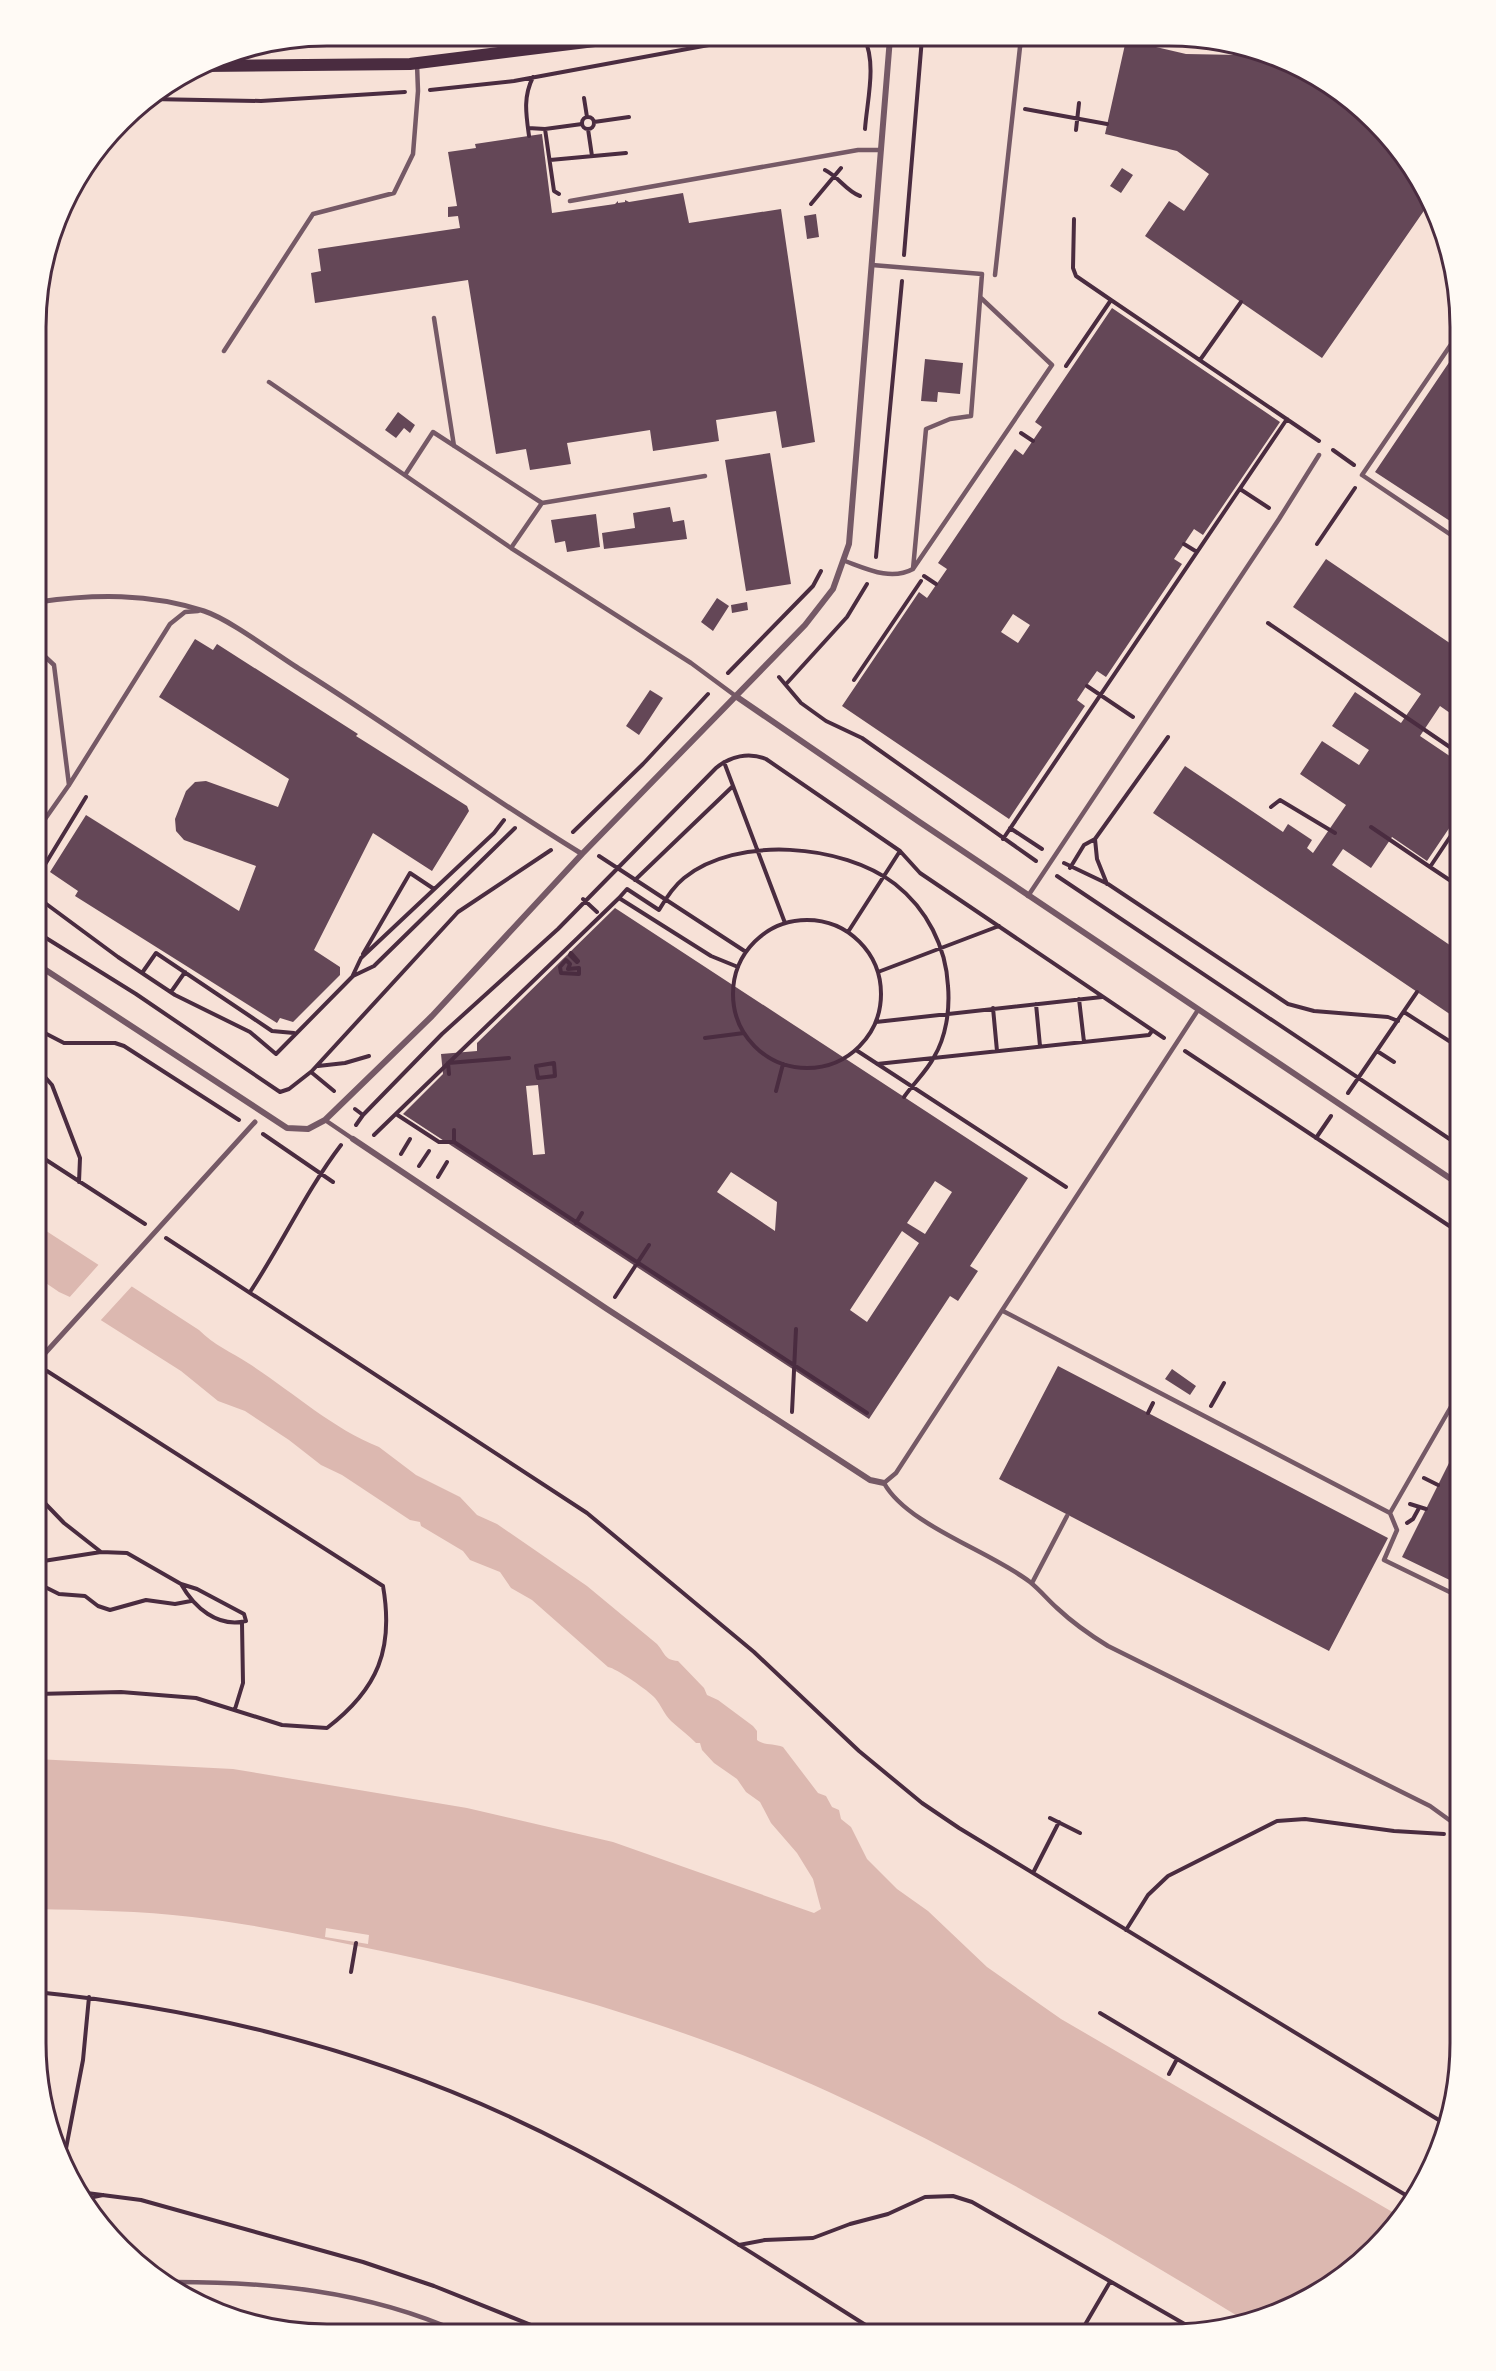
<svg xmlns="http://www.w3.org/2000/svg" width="1496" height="2371" viewBox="0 0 1496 2371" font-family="'Nunito Sans',sans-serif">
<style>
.water{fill:#dcb8b0}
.pier{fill:#f7e1d7}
.building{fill:#644757;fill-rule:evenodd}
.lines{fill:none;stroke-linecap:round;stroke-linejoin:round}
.path{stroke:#4a2c40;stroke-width:4}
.service{stroke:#755966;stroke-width:4.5}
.pedestrian{stroke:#755966;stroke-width:5}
.minor{stroke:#755966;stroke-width:6}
.secondary{stroke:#4a2c40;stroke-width:12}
.rim{fill:none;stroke:#4a2c40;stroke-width:3}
</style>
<rect width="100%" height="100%" fill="#f7e1d7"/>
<path class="water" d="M 37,1225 L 199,1330 C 214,1345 231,1352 248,1363 C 292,1391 330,1427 379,1447 L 416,1475 L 460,1497 L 477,1515 L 497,1524 L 587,1586 L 657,1644 C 665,1653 664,1660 678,1661 L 704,1688 L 707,1695 L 718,1700 L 753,1726 L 757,1731 L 757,1740 C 765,1746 774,1743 783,1747 L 818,1793 L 826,1796 L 832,1807 L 839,1810 L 841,1819 L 851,1827 L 867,1859 L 897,1889 L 928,1911 L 987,1967 L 1061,2019 L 1401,2217 L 1361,2263 L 1281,2313 L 1244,2320 C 1109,2237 973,2158 829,2092 C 691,2028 544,1986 396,1954 C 329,1940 261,1925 192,1917 C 141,1911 88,1910 36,1909 L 36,1759 L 233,1769 L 467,1808 L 613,1842 L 814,1913 L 821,1909 L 813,1879 L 797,1853 L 771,1823 L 760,1802 L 746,1792 L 737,1779 L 714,1763 L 702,1750 L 700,1743 L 696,1743 C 688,1735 680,1729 671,1721 C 664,1714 661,1705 655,1698 C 649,1691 616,1668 608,1667 L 532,1600 L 511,1588 L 500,1572 L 470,1560 L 463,1551 L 421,1526 L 420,1522 L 410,1520 L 342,1475 L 321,1465 L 289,1440 L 245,1411 L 218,1401 L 181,1371 L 88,1312 L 83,1303 L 59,1292 L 37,1277 Z"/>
<path class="pier" d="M 101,1262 L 133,1285 L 100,1321 L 86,1314 L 82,1305 L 68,1299 Z
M 326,1928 L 369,1935 L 368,1944 L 325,1937 Z"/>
<path class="building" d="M 1126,40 L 1186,54 L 1240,55 L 1284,60 L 1346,96 L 1400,150 L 1430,202 L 1322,358 L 1145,236 L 1169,201 L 1184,211 L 1209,174 L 1177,151 L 1105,134 Z
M 542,134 L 552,213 L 615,204 L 618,201 L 618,203 L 625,202 L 625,200 L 629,202 L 683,193 L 689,223 L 781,209 L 815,442 L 782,448 L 776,411 L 716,420 L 719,441 L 653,451 L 650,430 L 567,443 L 571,464 L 530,470 L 526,449 L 496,454 L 468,280 L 315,303 L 311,273 L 321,271 L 318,249 L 460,228 L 458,216 L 448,217 L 448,207 L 457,206 L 448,152 L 476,148 L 475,144 Z
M 1122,168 L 1133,175 L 1121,193 L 1110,186 Z
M 816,214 L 819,237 L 807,239 L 804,216 Z
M 1112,308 L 1280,422 L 1203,535 L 1194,529 L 1174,559 L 1182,564 L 1106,677 L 1097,671 L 1085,688 L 1077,700 L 1085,706 L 1009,819 L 842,706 L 919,592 L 927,598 L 947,569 L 938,563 L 1015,449 L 1023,455 L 1042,427 L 1035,422 ZM 1013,614 L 1030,625 L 1018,643 L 1001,632 Z
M 1452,358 L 1460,363 L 1460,507 L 1450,521 L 1375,472 Z
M 925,359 L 963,363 L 960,394 L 938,392 L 937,402 L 921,401 Z
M 398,412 L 415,425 L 410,433 L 404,428 L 396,438 L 385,430 Z
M 770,453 L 791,584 L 746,591 L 725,460 Z
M 670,507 L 673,522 L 684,520 L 687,539 L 604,549 L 602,533 L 635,528 L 633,513 Z
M 596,514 L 600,547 L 567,552 L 565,541 L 555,543 L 551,520 Z
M 1326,559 L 1460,650 L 1460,720 L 1440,706 L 1420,736 L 1460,763 L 1460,812 L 1427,861 L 1392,837 L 1371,868 L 1343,849 L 1332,865 L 1460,952 L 1460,1021 L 1153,813 L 1185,766 L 1283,832 L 1288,824 L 1312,840 L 1307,848 L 1313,853 L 1346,805 L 1300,774 L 1322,741 L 1359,765 L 1369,750 L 1332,726 L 1355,692 L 1401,723 L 1421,694 L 1293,607 Z
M 717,598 L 729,606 L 713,631 L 701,622 Z
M 747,602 L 748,610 L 732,613 L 731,605 Z
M 195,639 L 213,650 L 217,644 L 358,734 L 356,736 L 467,806 L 469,811 L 432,871 L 373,833 L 314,950 L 340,967 L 340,975 L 293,1022 L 280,1018 L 277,1023 L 75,896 L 78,891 L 50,872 L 86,815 L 239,911 L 256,866 L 184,840 L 176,831 L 175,819 L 186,791 L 195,782 L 206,781 L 278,807 L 289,779 L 159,697 Z
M 650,690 L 663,698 L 639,735 L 626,726 Z
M 615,908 L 1028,1178 L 970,1266 L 978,1271 L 958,1301 L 950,1296 L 869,1419 L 403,1114 L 443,1074 L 441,1054 L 477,1051 L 477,1043 ZM 538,1085 L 545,1154 L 533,1155 L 526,1086 ZM 731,1172 L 777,1202 L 775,1231 L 717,1192 ZM 935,1181 L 952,1192 L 925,1234 L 907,1223 ZM 902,1231 L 919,1243 L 867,1322 L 850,1310 Z
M 1058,1366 L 1388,1538 L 1329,1651 L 999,1479 Z
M 1172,1369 L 1196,1386 L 1190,1395 L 1165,1379 Z
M 1460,1441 L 1460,1585 L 1402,1557 Z"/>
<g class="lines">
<path class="path" d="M 864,38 C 877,63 867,101 865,129
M 430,90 L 514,81 L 752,37
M 584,98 L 587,117
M 150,99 L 261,101 L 405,92
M 1025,109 L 1107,124
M582 123a6 6 0 1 1 12 0a6 6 0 1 1-12 0Z
M 594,122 L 629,117
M 528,128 L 545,129 L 582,124
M 545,129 L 554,191 L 559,194
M 588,129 L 592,156
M 1076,130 L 1079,103
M 529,136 C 526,114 523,97 533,77
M 550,160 L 626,153
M 825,170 C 839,177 846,191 860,196
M 811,204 L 841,168
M 1074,219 L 1073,268 L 1076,276 L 1111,300
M 904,255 L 922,38
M 1200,360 L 1241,302
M 1066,366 L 1111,300 L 1319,441
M 1021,433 L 1033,441
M 1333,450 L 1354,465
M 1240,489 L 1269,508
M 1184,544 L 1197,552
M 1317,544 L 1355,488
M 876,557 L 902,281
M 924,576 L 936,584
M 1268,623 L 1460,754
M 728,673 L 813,586 L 821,571
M 779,677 L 801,703 L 826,721 L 862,738 L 1036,861
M 854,680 L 921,581
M 787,683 L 847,617 L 867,584
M 1087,686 L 1133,717
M 724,762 L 785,923
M 1271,807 L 1280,800 L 1335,833
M 1371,827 L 1430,867
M 1010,828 L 1042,849
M 573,832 L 643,764 L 708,694
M 1003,839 L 1287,419
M 1095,839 L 1097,859 L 1107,884
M 599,856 L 746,952
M 1064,863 L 1108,884 L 1288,1004 L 1314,1011 L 1388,1017 L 1398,1021
M 1070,868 L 1084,845 L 1095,839 L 1168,737
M 38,876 L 86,797
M 1057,876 L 1460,1146
M 635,880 L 733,786
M 1460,887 L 1430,867 L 1460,822
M 38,888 L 45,903 L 118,957 L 175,995 L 250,1032 L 276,1054 L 353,976 L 374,966 L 515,828
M 619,898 L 627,889 L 659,910 C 666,898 674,886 684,878 C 737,835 843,844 895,884 C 927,909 946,947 948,986 C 950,1010 946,1037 934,1057 C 927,1071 913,1084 904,1097
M 583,899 L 597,912
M733 994a74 74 0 1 1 148 0a74 74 0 1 1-148 0Z
M 848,932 L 900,851
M 38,933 L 136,994 L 280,1092 L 289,1089 L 312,1071
M 571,953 L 578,961 L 577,962 L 570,955 Z
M 363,954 L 410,873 L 434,889
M 566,960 L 570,964 L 568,969 L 579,968 L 579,974 L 561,973 L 560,967 Z
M 878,972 L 999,926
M 142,973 L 156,953 L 272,1031 L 294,1033
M 353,975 L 361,958 L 494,833 L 504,820
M 171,992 L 185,972
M 1079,999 L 1084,1042
M 1036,1004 L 1040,1046
M 993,1008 L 997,1051
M 1404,1012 L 1460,1048
M 876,1022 L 1102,997
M 37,1029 L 64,1043 L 115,1043 L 124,1046 L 239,1120
M 705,1038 L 744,1033
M 856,1050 L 1066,1187
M 1185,1051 L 1460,1233
M 1377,1051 L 1394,1062
M 554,1063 L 555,1076 L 538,1078 L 536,1066 Z
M 877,1064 L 1149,1035 L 1152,1031
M 318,1066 L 345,1063 L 369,1056
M 37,1068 L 52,1085 L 80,1158 L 79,1182
M 311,1072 L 458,912 L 551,850
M 311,1072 L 334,1091
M 449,1074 L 448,1063 L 509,1058
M 776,1091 L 783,1064
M 1348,1093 L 1417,992
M 1452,1101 L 1460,1089
M 355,1109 L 363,1115 L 356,1125
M 396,1114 L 439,1142 L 454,1142 L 867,1413
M 363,1115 L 442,1034 L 558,929 L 716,768 C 730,756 749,752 766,759 L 900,851 L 920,873 L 1164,1038
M 263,1134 L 333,1182
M 374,1135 L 619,898 L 711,956 L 738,967
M 1316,1138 L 1331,1116
M 454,1142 L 454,1130
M 37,1154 L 145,1224
M 401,1154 L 410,1139
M 419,1166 L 429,1151
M 438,1177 L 447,1162
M 576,1223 L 582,1213
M 166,1238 L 587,1513 L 754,1652 L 859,1751 L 922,1803 L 959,1828 L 1447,2125
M 250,1292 C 282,1244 306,1191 341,1145
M 615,1297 L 649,1245
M 1211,1406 L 1224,1383
M 792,1412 L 796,1329
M 1148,1413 L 1153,1403
M 1424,1478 L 1438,1485
M 37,1495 L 64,1523 L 101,1552
M 1410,1504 L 1426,1509
M 1407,1523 L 1413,1519 L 1419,1508
M 37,1562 L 101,1552 L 127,1553 L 181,1584 L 197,1589 L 244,1614 L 246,1621 C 217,1628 194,1607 181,1584
M 37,1583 L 59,1594 L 85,1596 L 98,1606 L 110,1610 L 146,1600 L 175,1604 L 191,1601
M 36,1694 L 121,1692 L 196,1698 L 282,1725 L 327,1728 C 378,1689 394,1649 383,1586 L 47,1371
M 235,1709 L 243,1683 L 242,1623
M 1050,1818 L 1080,1833
M 1033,1873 L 1059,1822
M 1126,1930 L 1148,1895 L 1168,1876 L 1277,1821 L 1305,1819 L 1394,1831 L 1444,1834
M 351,1972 L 356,1943
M 36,1992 C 224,2011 407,2060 575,2149 C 680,2204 779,2271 880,2334
M 1100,2013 L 1414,2200
M 1169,2074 L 1177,2059
M 63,2164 L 83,2060 L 89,1997
M 79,2192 L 141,2200 L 363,2262 L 434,2286 L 551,2333
M 84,2199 L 103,2195
M 739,2245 L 765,2240 L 813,2238 L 850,2224 L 888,2214 L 925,2197 L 953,2196 L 972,2202 L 1195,2330
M 1079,2335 L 1110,2282"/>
<path class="service" d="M 570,201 L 858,150 L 881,150
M 872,265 L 982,274 L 971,416 L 950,419 L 926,429 L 913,569
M 995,275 L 1020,47 L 1024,38
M 434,318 L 454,446
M 224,351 L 313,214 L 394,193 L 413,154 L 418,91 L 417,64
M 269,382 L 511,548 L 691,663 L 737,697
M 405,475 L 433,432 L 542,503 L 511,548
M 542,503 L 705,476
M 1460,541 L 1362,475 L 1454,340 L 1460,344
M 845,561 C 867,569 891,581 913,569 L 1052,365 L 981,298
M 38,650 L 54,665 L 69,785
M 38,829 L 69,785 L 170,624 L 185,612 L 198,611
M 1028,896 L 1279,519 L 1319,455
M 1198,1010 L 896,1473 L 884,1483 C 907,1525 990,1551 1030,1582 C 1040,1590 1048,1600 1057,1608 C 1073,1623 1090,1635 1108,1646 L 1430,1806 L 1459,1827
M 325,1120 L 353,1139
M 1003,1311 L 1390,1513 L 1460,1391
M 1390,1513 L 1397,1530 L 1384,1560 L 1460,1597
M 1032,1583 L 1067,1516
M 1452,1822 L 1459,1807
M 162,2282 C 265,2281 366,2290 461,2333"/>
<path class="pedestrian" d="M 38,602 C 94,594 149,593 204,611 C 231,620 275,654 301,670 C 396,730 487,796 582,854
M 37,1362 L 255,1122"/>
<path class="minor" d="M 737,697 L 918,821 L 1460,1185
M 38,965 L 287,1128 L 308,1129 L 325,1120 L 432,1016 L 582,854 L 805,625 L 833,589 L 849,544 L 890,38
M 353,1139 L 607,1309 L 870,1480 L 884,1483"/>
<path class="secondary" d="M 204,66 L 410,64 L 627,37"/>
</g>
<path d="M0 0H1496V2371H0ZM327 46H1169A281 281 0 0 1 1450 327V2043A281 281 0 0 1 1169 2324H327A281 281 0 0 1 46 2043V327A281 281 0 0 1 327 46Z" fill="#fffaf5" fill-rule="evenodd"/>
<path class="rim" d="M327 46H1169A281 281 0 0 1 1450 327V2043A281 281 0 0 1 1169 2324H327A281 281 0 0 1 46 2043V327A281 281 0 0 1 327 46Z"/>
</svg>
